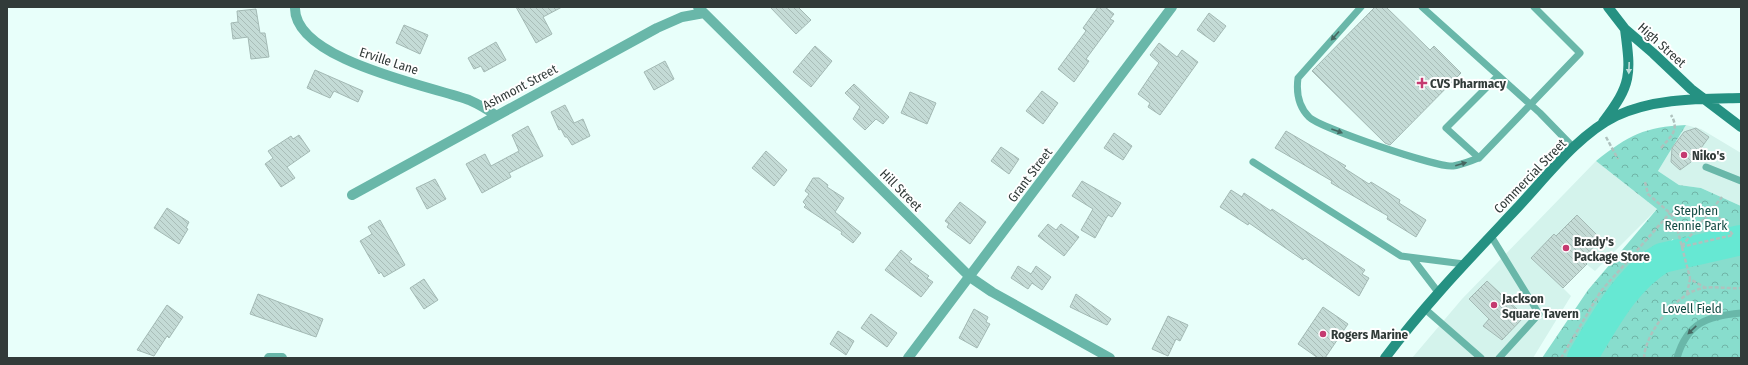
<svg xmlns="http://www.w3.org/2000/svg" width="1748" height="365" viewBox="0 0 1748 365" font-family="'Fira Sans Condensed',sans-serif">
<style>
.built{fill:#d4f3ec}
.park{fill:url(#park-crowns)}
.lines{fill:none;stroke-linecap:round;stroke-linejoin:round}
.river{stroke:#66e8d3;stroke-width:30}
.building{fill:url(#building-back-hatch);stroke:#a3b9b4}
.path{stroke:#afc2be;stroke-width:2.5;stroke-dasharray:4 2;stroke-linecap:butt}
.service{stroke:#69b7a9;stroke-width:7}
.minor{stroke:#69b7a9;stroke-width:10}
.secondary{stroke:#259182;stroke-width:10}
.oneway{fill:#456660}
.oneway2{fill:#bededa}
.poi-dot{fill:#c53a70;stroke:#fff;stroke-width:1.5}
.labels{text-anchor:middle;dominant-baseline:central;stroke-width:4;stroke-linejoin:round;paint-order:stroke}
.street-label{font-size:13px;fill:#323b39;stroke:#fff}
.poi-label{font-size:13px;font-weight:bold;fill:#323b39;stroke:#fff;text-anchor:start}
.park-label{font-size:13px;fill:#144d45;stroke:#fff}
</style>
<defs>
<pattern id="park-crowns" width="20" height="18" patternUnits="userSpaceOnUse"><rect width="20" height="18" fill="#88ddcd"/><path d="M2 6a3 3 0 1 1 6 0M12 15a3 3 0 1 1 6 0" fill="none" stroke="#70b4a7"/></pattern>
<pattern id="building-back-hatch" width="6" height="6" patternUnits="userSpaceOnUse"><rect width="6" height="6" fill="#c4dbd6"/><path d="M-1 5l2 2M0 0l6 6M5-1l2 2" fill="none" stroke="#a9bdb8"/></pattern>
</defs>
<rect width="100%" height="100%" fill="#e8fffa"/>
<path class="built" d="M 1686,125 L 1701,129 L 1741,153 L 1741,206 L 1701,188 L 1679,185 L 1658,171 Z
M 1596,161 L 1657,209 L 1595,271 L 1586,264 L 1563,288 L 1571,296 L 1533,358 L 1412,358 L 1462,299 Z"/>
<path class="park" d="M 1686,125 L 1658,171 L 1679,185 L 1701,188 L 1741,206 L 1741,236 L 1676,251 L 1673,239 L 1627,282 L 1610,303 L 1576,358 L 1542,358 L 1588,290 L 1657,209 L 1596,161 C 1629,135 1644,127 1686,125 Z
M 1733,251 L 1741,252 L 1741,358 L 1587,358 C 1608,326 1633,277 1670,262 C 1685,256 1716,254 1733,251 Z"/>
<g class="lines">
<path class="river" d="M 1582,358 C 1604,322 1625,280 1662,258 L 1741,240"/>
</g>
<path class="building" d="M 516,7 L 562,7 L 543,17 L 552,34 L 536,43 Z
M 770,7 L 798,7 L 811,20 L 796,34 Z
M 1098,7 L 1105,7 L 1114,14 L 1110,19 L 1114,21 L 1086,59 L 1089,61 L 1074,82 L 1058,69 L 1086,31 L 1083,28 Z
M 1375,7 L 1386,7 L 1430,50 L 1434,46 L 1461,73 L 1390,145 L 1385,143 L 1312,71 Z
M 256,9 L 260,33 L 265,33 L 269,57 L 251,59 L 248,37 L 233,39 L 231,23 L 238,22 L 237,11 Z
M 1209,13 L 1226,26 L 1214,42 L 1197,30 Z
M 404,25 L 428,35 L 420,54 L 396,43 Z
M 496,42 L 506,60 L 484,72 L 481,66 L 474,69 L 468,58 Z
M 1159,43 L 1177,57 L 1182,50 L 1198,62 L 1160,115 L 1148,107 L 1150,103 L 1138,94 L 1159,63 L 1150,55 Z
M 815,46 L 832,61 L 811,87 L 793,72 Z
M 665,61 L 674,79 L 654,90 L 644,72 Z
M 315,70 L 363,91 L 358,102 L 334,91 L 330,98 L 307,88 Z
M 854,84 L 889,117 L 883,124 L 876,119 L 865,130 L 853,119 L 860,107 L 845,93 Z
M 1042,91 L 1058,103 L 1043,124 L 1026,111 Z
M 910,92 L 936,103 L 927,124 L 901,113 Z
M 565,105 L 574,123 L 583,119 L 590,136 L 572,145 L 567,137 L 565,137 L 561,129 L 559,130 L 551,112 Z
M 528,126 L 543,156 L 509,173 L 511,177 L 482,193 L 466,164 L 485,154 L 491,166 L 519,151 L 512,135 Z
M 1696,128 L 1709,137 L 1691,162 L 1680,170 L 1671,162 L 1672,148 L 1684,132 Z
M 1286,131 L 1346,166 L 1344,168 L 1369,184 L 1371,182 L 1400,200 L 1399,203 L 1426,220 L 1416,237 L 1387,219 L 1388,216 L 1331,183 L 1332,181 L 1275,148 Z
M 1114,133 L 1132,146 L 1123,160 L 1104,148 Z
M 299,135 L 310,151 L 287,167 L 295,178 L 281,187 L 265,164 L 273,158 L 268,151 L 291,136 L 293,139 Z
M 1001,147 L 1019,159 L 1009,174 L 991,161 Z
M 766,151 L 787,170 L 774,186 L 752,168 Z
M 813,178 L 819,178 L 828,185 L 827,187 L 844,198 L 835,212 L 861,233 L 853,243 L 841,234 L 842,232 L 804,207 L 806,205 L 803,202 L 809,194 L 805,191 Z
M 435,179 L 446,199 L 427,209 L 416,188 Z
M 1082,181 L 1121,203 L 1112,217 L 1108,215 L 1095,238 L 1081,230 L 1093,209 L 1072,196 Z
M 1231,190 L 1242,197 L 1244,193 L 1271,211 L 1272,209 L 1365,270 L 1362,274 L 1369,278 L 1359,296 L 1305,258 L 1303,260 L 1249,223 L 1248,225 L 1220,207 Z
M 960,202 L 986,222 L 970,244 L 947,227 L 949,224 L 945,221 Z
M 167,208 L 189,222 L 186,228 L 188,229 L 179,244 L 154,228 Z
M 1577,215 L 1601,239 L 1582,259 L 1587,264 L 1563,288 L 1531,258 L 1554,234 L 1556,236 Z
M 380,220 L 405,265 L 384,277 L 381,272 L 379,274 L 360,241 L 372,234 L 368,227 Z
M 1048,224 L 1056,230 L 1061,224 L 1079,237 L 1064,256 L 1038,236 Z
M 901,250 L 912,259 L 909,262 L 929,276 L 927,278 L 933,282 L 921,297 L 885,270 Z
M 1018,266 L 1031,274 L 1036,266 L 1051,277 L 1042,290 L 1032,283 L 1028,289 L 1011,278 Z
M 424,279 L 438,300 L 424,309 L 410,288 Z
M 1487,281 L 1519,311 L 1517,313 L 1523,318 L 1502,340 L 1483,326 L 1489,319 L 1469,299 Z
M 258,294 L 323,319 L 316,337 L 250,314 Z
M 1076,294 L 1111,319 L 1107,325 L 1070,307 Z
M 167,305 L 183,317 L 169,338 L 167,336 L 154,356 L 137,350 Z
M 1323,307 L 1348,324 L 1325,358 L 1318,358 L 1298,344 Z
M 974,309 L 988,317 L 986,322 L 990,324 L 977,348 L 959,338 Z
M 871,314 L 897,333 L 887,347 L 861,328 Z
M 1168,316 L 1188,325 L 1180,341 L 1176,339 L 1168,356 L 1152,349 Z
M 838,331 L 854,341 L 846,355 L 830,344 Z"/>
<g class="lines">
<path class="path" d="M 1606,137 L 1618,159
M 1661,148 C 1671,136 1680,130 1671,115
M 1645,182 L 1648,194 L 1670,213 L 1675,220 L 1690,278
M 1682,246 L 1722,197
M 1681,247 L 1733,235 L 1713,210
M 1687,294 L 1690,279 L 1704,287
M 1561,358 L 1601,291 L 1670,213
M 1644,358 C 1645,332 1678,292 1703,288 C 1715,286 1729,289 1741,288"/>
<path class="service" d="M 1361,7 L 1298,78 C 1296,93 1298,106 1309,117 C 1320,128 1438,168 1453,166 C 1461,165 1470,161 1479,158
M 1422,7 L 1540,113 L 1574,148
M 1498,76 L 1446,128 L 1479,158 L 1580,53 L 1534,7
M 1253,162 L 1401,256 L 1464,264
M 1706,167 L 1741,181
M 1491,236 L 1539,314 L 1499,358
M 1412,258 L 1438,292
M 1425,309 L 1481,358
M 1677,358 C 1687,323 1707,316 1741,313"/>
<path class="minor" d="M 295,7 C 293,60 430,86 469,100 C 478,104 487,109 495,115
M 698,7 L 970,277 L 992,292 L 1110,358
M 352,195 L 657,28 L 682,17 L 704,13
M 269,358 L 282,358
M 908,358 L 1172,7"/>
<path class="secondary" d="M 1608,7 L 1625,29 L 1653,53 L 1691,89 L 1741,127
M 1603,122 C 1632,84 1631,75 1625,29
M 1385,358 C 1426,303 1473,255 1519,206 C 1547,176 1579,134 1616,116 C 1655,98 1699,99 1741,98"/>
</g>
<defs><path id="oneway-solid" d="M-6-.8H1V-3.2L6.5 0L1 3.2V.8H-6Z"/></defs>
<g class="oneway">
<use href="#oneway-solid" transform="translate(1335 36) rotate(132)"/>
<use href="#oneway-solid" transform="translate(1337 131) rotate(20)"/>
<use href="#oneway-solid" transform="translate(1461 164) rotate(-16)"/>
<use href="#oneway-solid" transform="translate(1692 330) rotate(136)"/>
</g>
<use class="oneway2" href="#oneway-solid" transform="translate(1629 68) rotate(92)"/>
<g class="poi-dot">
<path d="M1420 77h4v4h4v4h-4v4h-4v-4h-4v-4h4z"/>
<circle cx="1684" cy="155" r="4"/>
<circle cx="1566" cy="248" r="4"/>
<circle cx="1494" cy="305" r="4"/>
<circle cx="1323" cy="334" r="4"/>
</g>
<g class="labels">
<g class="street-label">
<text transform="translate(1662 45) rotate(42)">High Street</text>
<text transform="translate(389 61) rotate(18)">Erville Lane</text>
<text transform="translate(520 87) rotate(-28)">Ashmont Street</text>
<text transform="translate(1030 175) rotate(-53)">Grant Street</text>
<text transform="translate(1530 176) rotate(-46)">Commercial Street</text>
<text transform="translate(901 190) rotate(45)">Hill Street</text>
</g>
<g class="poi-label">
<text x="1430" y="83">CVS Pharmacy</text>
<text x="1692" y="155">Niko's</text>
<text x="1574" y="241">Brady's<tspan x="1574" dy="15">Package Store</tspan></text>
<text x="1502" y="298">Jackson<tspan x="1502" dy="15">Square Tavern</tspan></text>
<text x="1331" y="334">Rogers Marine</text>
</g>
<g class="park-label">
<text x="1696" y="210">Stephen<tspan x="1696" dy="15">Rennie Park</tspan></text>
<text x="1692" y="308">Lovell Field</text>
</g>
</g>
<rect width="1748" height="365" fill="none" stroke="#323b39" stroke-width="16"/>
</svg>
